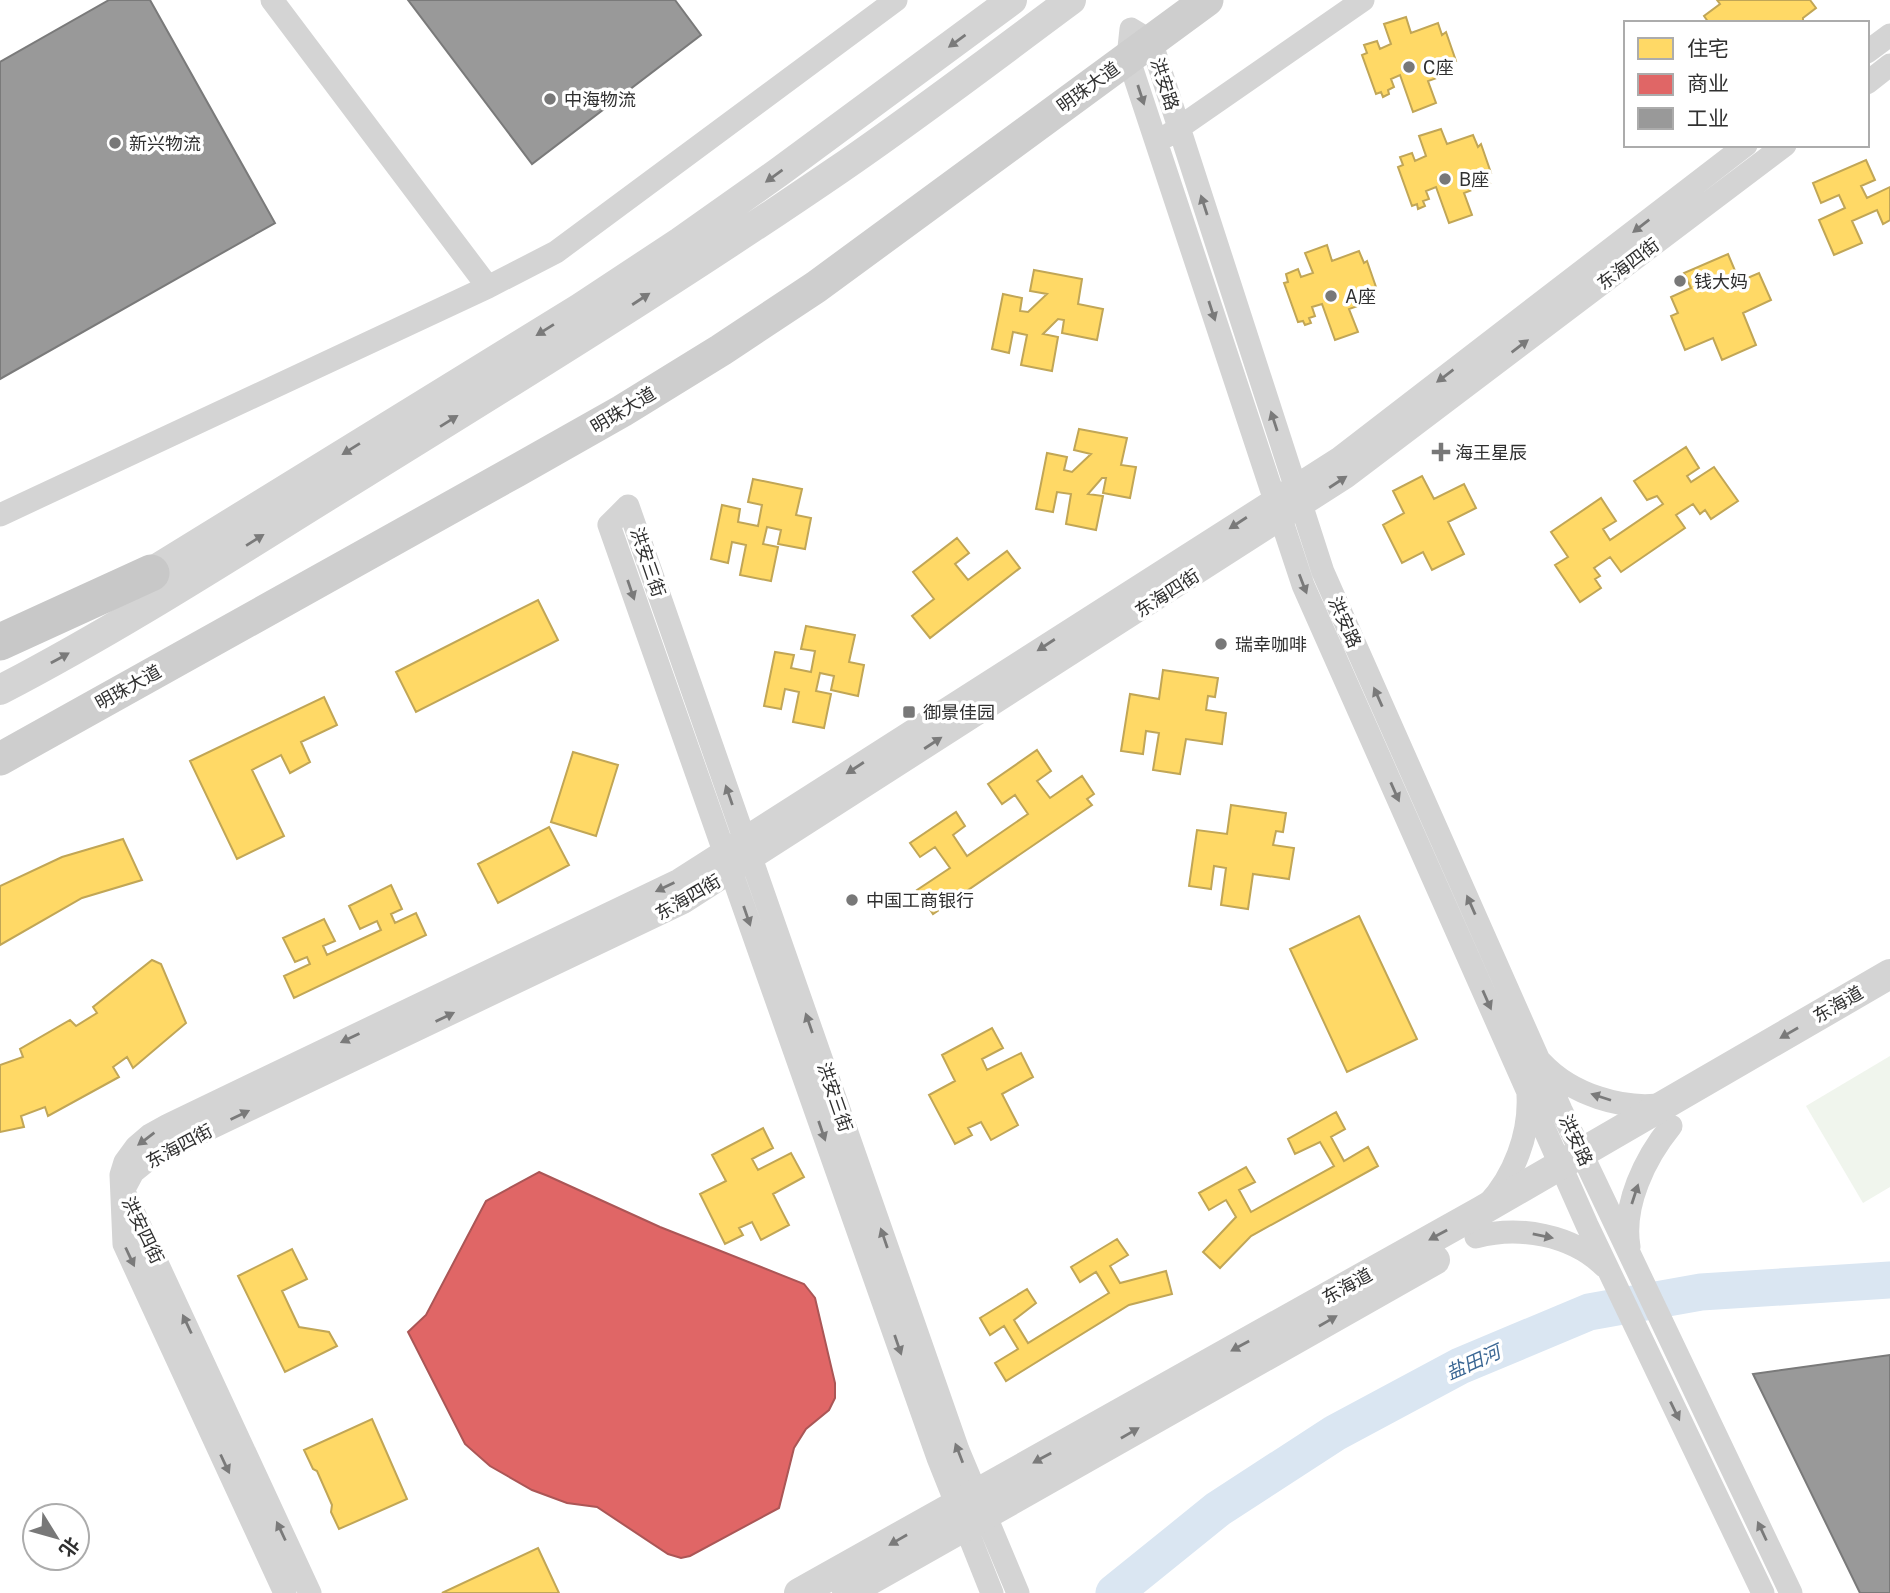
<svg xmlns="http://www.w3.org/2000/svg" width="1890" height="1593" viewBox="0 0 1890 1593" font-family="'Public Sans','Noto Sans SC',sans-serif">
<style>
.pitch{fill:#f0f5ed}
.homes{fill:#ffd966;stroke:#c1a656;stroke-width:2}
.shops{fill:#e06666;stroke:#ab5656;stroke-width:2}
.industry{fill:#999;stroke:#7a7a7a;stroke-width:2}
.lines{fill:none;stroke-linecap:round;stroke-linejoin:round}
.river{stroke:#dae6f2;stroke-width:37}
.minor{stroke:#d4d4d4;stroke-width:23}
.tertiary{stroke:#d4d4d4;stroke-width:30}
.secondary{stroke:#cecece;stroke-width:33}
.primary{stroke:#c8c8c8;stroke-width:37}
.oneway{fill:#7a7a7a}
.poi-dot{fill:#787878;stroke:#fff;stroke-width:2.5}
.labels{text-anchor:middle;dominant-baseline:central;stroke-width:7;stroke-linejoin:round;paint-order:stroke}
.poi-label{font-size:18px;fill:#303030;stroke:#fff;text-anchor:start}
.street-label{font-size:18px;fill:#303030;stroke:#fff}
.water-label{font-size:19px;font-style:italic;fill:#3b6794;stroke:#fff}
</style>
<rect width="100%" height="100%" fill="#fff"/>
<path class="pitch" d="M 1890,1056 L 1890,1187 L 1863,1203 L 1806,1106 Z"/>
<path class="homes" d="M 1717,0 L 1810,0 L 1816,8 L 1803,18 L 1803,23 L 1709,23 L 1704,16 L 1720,4 Z
M 1406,17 L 1411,33 L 1438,23 L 1442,35 L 1446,32 L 1456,61 L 1451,63 L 1454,72 L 1428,81 L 1436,103 L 1413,112 L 1400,75 L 1391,79 L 1394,87 L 1388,90 L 1389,94 L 1383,97 L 1381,92 L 1376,94 L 1362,55 L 1367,53 L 1364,45 L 1377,41 L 1380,49 L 1391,44 L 1384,24 Z
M 1441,129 L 1447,144 L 1473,135 L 1478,147 L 1481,144 L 1491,173 L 1486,175 L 1490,183 L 1464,193 L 1472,215 L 1449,223 L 1436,187 L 1426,191 L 1429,199 L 1423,201 L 1425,206 L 1418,209 L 1417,204 L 1412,206 L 1398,167 L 1403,165 L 1400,157 L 1412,153 L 1415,161 L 1426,156 L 1419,136 Z
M 1866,160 L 1875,180 L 1861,186 L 1867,198 L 1890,187 L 1890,220 L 1883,224 L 1877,210 L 1852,221 L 1862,243 L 1834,255 L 1819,220 L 1845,208 L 1839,195 L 1821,203 L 1813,183 Z
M 1327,245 L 1332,261 L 1359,251 L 1364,263 L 1367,261 L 1377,290 L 1372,292 L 1375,300 L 1349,309 L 1358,332 L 1335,340 L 1322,304 L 1312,307 L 1315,316 L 1309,318 L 1311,323 L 1305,325 L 1303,321 L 1298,322 L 1284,283 L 1288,282 L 1286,274 L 1298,269 L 1301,277 L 1313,273 L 1305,253 Z
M 1728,254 L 1736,273 L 1726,278 L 1731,290 L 1740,286 L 1738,282 L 1759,273 L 1771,300 L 1743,313 L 1756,345 L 1722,360 L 1713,338 L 1685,350 L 1671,316 L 1678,313 L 1671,297 L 1691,288 L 1684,273 Z
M 1034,270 L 1082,279 L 1078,304 L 1103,309 L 1097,340 L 1062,333 L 1064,320 L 1058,319 L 1043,334 L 1058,337 L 1052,371 L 1021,365 L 1027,335 L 1013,332 L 1009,353 L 992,349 L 1003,294 L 1022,298 L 1020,311 L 1028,312 L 1047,294 L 1030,291 Z
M 1079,429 L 1127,438 L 1121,465 L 1136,467 L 1130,498 L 1103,493 L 1106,478 L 1102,478 L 1088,494 L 1103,496 L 1096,530 L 1066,524 L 1071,494 L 1057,492 L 1053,512 L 1036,509 L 1047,453 L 1067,457 L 1064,470 L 1072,472 L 1091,454 L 1074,450 Z
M 1686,447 L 1699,468 L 1687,476 L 1691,482 L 1714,467 L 1738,501 L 1711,519 L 1705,510 L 1700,514 L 1693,504 L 1676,515 L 1685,528 L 1621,572 L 1610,557 L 1594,568 L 1600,576 L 1595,579 L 1601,588 L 1580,602 L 1555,565 L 1568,557 L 1551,532 L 1601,498 L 1616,521 L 1603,529 L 1610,540 L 1663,504 L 1657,496 L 1647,500 L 1634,481 Z
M 1422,476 L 1434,499 L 1464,484 L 1476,508 L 1448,522 L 1464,554 L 1432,570 L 1423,552 L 1402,563 L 1383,525 L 1404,513 L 1393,491 Z
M 753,479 L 802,489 L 796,515 L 811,518 L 805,549 L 778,544 L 781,530 L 767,527 L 763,544 L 778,547 L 771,581 L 740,575 L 746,545 L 732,542 L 728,563 L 711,559 L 722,505 L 740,509 L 738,522 L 758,526 L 762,505 L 748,502 Z
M 957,538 L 969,553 L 955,564 L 968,580 L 1007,551 L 1020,568 L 930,638 L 912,616 L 934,599 L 913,572 Z
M 538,600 L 558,640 L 416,712 L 396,672 Z
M 806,626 L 855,635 L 849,662 L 864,665 L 858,696 L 831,690 L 834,676 L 820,673 L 816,691 L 831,694 L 824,728 L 793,722 L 799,692 L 785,689 L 781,709 L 764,706 L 775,652 L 794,655 L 791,668 L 811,672 L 815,651 L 801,649 Z
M 1163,670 L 1218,678 L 1215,697 L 1208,696 L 1206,710 L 1226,713 L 1222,744 L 1186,739 L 1180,774 L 1153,770 L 1159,733 L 1146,731 L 1143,754 L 1121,751 L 1130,694 L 1159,699 Z
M 324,697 L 337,725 L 301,742 L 310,762 L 290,773 L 281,755 L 252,770 L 284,836 L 237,859 L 190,761 Z
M 1037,750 L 1051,771 L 1037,781 L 1050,798 L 1082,776 L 1094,794 L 1087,799 L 1092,805 L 933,914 L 917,890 L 950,868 L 935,847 L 920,857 L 910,843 L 956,812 L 965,826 L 953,835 L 967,856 L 1028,814 L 1015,795 L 1002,804 L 988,784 Z
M 573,752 L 618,765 L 596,836 L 551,822 Z
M 1231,805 L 1286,813 L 1283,832 L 1276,831 L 1273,845 L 1294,848 L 1289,879 L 1253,874 L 1248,909 L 1221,905 L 1226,868 L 1214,866 L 1211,889 L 1189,886 L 1197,830 L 1227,834 Z
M 549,827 L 569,865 L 498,903 L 478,864 Z
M 123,839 L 142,880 L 82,898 L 0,945 L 0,886 L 62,857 Z
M 391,885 L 402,909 L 391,914 L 395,923 L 416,913 L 426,935 L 294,998 L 284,976 L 310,964 L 307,957 L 295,962 L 283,938 L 324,919 L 335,941 L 323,946 L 327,955 L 381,930 L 377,921 L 360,929 L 349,906 Z
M 1359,916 L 1417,1039 L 1347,1072 L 1290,949 Z
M 152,960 L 161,964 L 186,1023 L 133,1068 L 127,1057 L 113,1067 L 119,1077 L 48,1116 L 45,1107 L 21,1116 L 24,1127 L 0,1132 L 0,1065 L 23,1057 L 20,1049 L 70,1020 L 76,1026 L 97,1013 L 93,1007 Z
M 992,1028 L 1003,1048 L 982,1059 L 987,1070 L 1021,1053 L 1033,1077 L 1002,1094 L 1018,1125 L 991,1140 L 981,1122 L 968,1128 L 972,1135 L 955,1144 L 929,1095 L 955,1081 L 942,1055 Z
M 1336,1112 L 1345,1129 L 1331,1137 L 1344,1161 L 1368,1147 L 1378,1166 L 1251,1236 L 1220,1268 L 1203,1252 L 1236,1217 L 1226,1200 L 1209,1210 L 1199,1193 L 1246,1167 L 1255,1182 L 1239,1190 L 1251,1212 L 1334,1166 L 1320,1142 L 1295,1154 L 1288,1139 Z
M 763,1128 L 773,1148 L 752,1159 L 758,1170 L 791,1153 L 804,1177 L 773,1194 L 789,1225 L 761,1240 L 752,1222 L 739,1228 L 743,1235 L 725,1244 L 700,1194 L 726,1181 L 712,1155 Z
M 1117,1239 L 1128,1255 L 1110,1266 L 1120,1283 L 1166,1271 L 1172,1294 L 1129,1305 L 1006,1381 L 995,1363 L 1018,1349 L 1004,1326 L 990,1335 L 980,1318 L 1027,1289 L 1036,1303 L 1014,1320 L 1028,1343 L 1109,1293 L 1096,1272 L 1080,1282 L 1071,1267 Z
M 292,1249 L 307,1279 L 282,1291 L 299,1327 L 329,1332 L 337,1346 L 285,1372 L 238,1276 Z
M 372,1419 L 407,1499 L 339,1529 L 331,1512 L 332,1505 L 317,1471 L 313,1469 L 304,1450 Z
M 538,1548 L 559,1593 L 442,1593 Z"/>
<path class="shops" d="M 539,1172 L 660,1227 L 804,1284 L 815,1298 L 835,1383 L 835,1398 L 829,1410 L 806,1429 L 794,1448 L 779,1508 L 690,1556 L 681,1558 L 668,1554 L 597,1507 L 567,1503 L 532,1490 L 490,1466 L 465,1444 L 408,1332 L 426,1315 L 486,1201 Z"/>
<path class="industry" d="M 109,0 L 150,0 L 275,223 L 0,379 L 0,62 Z
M 408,0 L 675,0 L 701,35 L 532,164 Z
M 1890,1355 L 1890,1593 L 1860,1593 L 1753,1374 Z"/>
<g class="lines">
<path class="river" d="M 1114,1593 L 1218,1509 L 1335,1433 L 1460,1366 L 1589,1312 L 1701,1292 L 1890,1280"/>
<path class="minor" d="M 272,0 L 488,287
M 1867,52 L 1890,35
M 1867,83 L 1890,65
M 1167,136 L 1363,0
M 0,515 L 488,287 L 556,252 L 896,0
M 1542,1063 C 1571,1094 1623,1111 1665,1104
M 125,1187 L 133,1172 L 154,1155 L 684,902 L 1346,477 L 1785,145
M 126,1196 L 310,1593
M 1488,1204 C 1514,1176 1530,1134 1528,1095
M 1476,1237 C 1519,1225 1572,1235 1604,1266
M 1629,1247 C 1622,1205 1645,1158 1671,1126
M 285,1593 L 124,1244 L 121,1175 L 125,1162 L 136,1147 L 150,1135 L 168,1125 L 679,880 L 1338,459 L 1746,145
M 992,1593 L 938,1458 L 609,525 L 628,506 L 958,1450 L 1018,1593
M 1763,1593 L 1587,1225 L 1303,585 L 1128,57 L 1131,29 L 1151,41 L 1323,572 L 1561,1110 L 1791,1593"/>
<path class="tertiary" d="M 132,584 L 580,308 L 680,242 L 779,172 L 1012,0
M 0,690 C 125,625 243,548 363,474 C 523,375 683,276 838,170 C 917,116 994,57 1071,0
M 799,1593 L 1481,1211 L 1890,974
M 847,1593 L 1435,1260"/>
<path class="secondary" d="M 0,759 L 516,471 L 622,411 L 721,350 L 816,287 L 1207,0"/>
<path class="primary" d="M 0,642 L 151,573"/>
</g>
<defs><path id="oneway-solid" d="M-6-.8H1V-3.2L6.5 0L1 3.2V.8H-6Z" transform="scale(1.75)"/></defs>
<g class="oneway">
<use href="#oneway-solid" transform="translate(957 41) rotate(144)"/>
<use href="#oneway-solid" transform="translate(1141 95) rotate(72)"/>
<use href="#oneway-solid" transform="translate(774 176) rotate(144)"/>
<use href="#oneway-solid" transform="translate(1204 205) rotate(-108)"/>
<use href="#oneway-solid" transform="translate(1641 226) rotate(142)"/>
<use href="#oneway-solid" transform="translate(641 299) rotate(-33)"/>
<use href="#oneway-solid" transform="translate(1212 311) rotate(72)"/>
<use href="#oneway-solid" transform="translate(545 330) rotate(148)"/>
<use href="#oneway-solid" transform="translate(1520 346) rotate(-37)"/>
<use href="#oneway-solid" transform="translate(1445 376) rotate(143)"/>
<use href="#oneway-solid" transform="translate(449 421) rotate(-32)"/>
<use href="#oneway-solid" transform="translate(1274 421) rotate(-108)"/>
<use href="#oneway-solid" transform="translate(351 449) rotate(148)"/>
<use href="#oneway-solid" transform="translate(1338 482) rotate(-33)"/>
<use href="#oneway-solid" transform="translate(1238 523) rotate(147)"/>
<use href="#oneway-solid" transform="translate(255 540) rotate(-32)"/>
<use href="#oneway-solid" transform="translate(1303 584) rotate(69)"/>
<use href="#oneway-solid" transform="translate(631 590) rotate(71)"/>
<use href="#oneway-solid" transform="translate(1046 645) rotate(147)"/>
<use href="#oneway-solid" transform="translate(60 658) rotate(-29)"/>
<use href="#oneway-solid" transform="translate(1378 697) rotate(-114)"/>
<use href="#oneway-solid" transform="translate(933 743) rotate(-33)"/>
<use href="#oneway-solid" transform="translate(855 768) rotate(147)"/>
<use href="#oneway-solid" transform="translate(1395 792) rotate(66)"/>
<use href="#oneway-solid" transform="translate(729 795) rotate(-109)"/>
<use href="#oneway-solid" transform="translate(665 887) rotate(154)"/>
<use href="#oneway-solid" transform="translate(1471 905) rotate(-114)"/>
<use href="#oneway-solid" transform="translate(747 916) rotate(71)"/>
<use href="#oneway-solid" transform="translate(1487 1000) rotate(66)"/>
<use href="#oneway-solid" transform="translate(445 1017) rotate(-26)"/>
<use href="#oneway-solid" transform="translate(809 1023) rotate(-109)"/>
<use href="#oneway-solid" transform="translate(1789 1033) rotate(150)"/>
<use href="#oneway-solid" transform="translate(350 1038) rotate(154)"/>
<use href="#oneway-solid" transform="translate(1601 1097) rotate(-162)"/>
<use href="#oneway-solid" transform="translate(240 1115) rotate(-26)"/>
<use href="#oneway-solid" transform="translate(822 1131) rotate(71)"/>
<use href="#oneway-solid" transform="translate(146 1139) rotate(143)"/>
<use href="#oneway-solid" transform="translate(1635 1194) rotate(-72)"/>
<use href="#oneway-solid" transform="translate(1438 1235) rotate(151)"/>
<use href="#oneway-solid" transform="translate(1543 1236) rotate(12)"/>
<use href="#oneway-solid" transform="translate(884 1238) rotate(-109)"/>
<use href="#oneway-solid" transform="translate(130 1257) rotate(65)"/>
<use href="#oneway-solid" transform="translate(1328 1321) rotate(-30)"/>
<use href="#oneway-solid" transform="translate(187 1324) rotate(-115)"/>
<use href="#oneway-solid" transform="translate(898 1345) rotate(71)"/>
<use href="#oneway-solid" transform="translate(1240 1346) rotate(151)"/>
<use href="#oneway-solid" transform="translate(1675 1411) rotate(64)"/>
<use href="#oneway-solid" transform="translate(1130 1433) rotate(-30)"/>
<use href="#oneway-solid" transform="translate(959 1453) rotate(-111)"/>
<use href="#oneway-solid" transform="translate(1042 1458) rotate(151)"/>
<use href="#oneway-solid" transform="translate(225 1464) rotate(65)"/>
<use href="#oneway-solid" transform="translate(281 1531) rotate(-115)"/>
<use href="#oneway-solid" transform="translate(1762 1531) rotate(-115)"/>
<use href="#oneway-solid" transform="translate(898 1540) rotate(150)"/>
</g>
<g class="poi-dot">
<circle cx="1409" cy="67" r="7"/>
<circle cx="550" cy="99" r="7"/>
<circle cx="115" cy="143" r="7"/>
<circle cx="1445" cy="179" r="7"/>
<circle cx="1680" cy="281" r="7"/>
<circle cx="1331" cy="296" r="7"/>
<path d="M1437.5 441.5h7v7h7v7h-7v7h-7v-7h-7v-7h7z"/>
<circle cx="1221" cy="644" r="7"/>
<rect x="902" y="705" width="14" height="14" rx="3.5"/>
<circle cx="852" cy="900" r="7"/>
</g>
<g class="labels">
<g class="poi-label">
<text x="1423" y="67">C座</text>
<text x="564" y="99">中海物流</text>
<text x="129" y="143">新兴物流</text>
<text x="1459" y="179">B座</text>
<text x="1694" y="281">钱大妈</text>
<text x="1345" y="296">A座</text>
<text x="1455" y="452">海王星辰</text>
<text x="1235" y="644">瑞幸咖啡</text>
<text x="923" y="712">御景佳园</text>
<text x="866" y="900">中国工商银行</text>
</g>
<g class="street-label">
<text transform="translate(1165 84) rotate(72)">洪安路</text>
<text transform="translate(1088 87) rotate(-36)">明珠大道</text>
<text transform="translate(1628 264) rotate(-37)">东海四街</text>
<text transform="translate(623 410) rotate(-31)">明珠大道</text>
<text transform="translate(648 562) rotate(71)">洪安三街</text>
<text transform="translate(1167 593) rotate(-33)">东海四街</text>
<text transform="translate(1345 622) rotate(66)">洪安路</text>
<text transform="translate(128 687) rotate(-29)">明珠大道</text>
<text transform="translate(688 897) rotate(-30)">东海四街</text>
<text transform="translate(1838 1004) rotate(-30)">东海道</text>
<text transform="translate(835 1097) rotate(71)">洪安三街</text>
<text transform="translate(1576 1140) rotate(65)">洪安路</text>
<text transform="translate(179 1146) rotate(-28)">东海四街</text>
<text transform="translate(143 1230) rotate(64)">洪安四街</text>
<text transform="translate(1347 1286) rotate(-29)">东海道</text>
</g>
<g class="water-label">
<text transform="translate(1473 1362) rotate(-24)">盐田河</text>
</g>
</g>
<rect x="1624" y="21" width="245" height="126" fill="#ffffff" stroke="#acacac" stroke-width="2"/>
<rect x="1638" y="38" width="35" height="21" fill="#ffd966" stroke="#acacac" stroke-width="2"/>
<text x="1687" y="56" font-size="21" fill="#303030">住宅</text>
<rect x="1638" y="74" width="35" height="21" fill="#e06666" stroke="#acacac" stroke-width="2"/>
<text x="1687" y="91" font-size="21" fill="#303030">商业</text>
<rect x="1638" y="108" width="35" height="21" fill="#999999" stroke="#acacac" stroke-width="2"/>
<text x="1687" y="126" font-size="21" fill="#303030">工业</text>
<g transform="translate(56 1537) rotate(127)"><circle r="33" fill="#ffffff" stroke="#acacac" stroke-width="2"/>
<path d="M0-5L12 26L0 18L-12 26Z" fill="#787878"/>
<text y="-10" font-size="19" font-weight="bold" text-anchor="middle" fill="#303030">北</text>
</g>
</svg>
